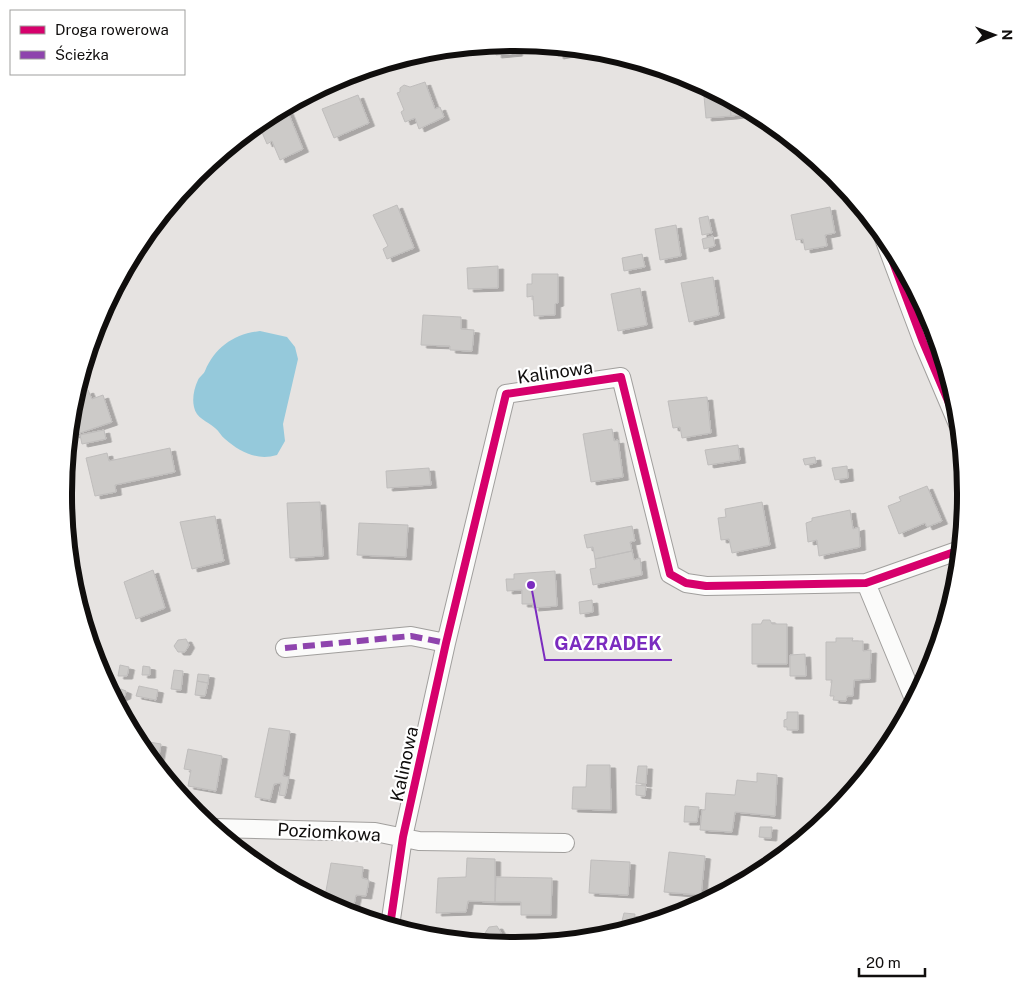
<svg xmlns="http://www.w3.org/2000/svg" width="1029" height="988" viewBox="0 0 1029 988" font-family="'Public Sans',sans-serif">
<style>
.water{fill:#95c9db}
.building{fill:#cccac8;stroke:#bfbdbc;filter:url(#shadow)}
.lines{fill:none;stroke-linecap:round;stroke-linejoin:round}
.minor-casing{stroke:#a19f9d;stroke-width:20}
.minor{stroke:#fbfbfa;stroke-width:18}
.quiet{stroke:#8e44ad;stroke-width:6;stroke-dasharray:12 6;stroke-linecap:butt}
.cycleway-casing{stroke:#fff;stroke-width:11}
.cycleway{stroke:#d6006c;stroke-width:8}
.labels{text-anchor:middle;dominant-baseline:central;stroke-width:4.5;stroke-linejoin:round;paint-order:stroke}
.street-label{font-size:18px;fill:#100e0d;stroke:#fff}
.rim{fill:none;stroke:#100e0d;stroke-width:6}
.leader{fill:none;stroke:#7b2cbf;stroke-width:2}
.callout-dot{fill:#7b2cbf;stroke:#fff;stroke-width:2}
.callout-label{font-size:19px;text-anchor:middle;font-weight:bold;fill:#7b2cbf;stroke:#fff;stroke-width:4.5;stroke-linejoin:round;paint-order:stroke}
</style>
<defs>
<filter id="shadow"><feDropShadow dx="5.5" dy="3" stdDeviation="0" flood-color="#0004"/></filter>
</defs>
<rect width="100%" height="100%" fill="#e6e3e1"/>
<path class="water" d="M 260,331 L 287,337 L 295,347 L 298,359 L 283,424 L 285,441 L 277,455 C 257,461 240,452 225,439 C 221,436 219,431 215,428 C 207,421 196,418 194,407 C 192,399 194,388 198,380 C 199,377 203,375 205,371 C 215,347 234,334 260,331 Z"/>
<path class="building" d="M 516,43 L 517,53 L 496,55 L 495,44 Z
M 556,47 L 589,50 L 558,56 Z
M 425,82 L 435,109 L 440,107 L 444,117 L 419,129 L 415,118 L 405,122 L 401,112 L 404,110 L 397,93 L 400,92 L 400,88 L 404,85 L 410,87 Z
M 719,94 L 729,99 L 731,116 L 706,118 L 704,96 Z
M 358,95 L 369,123 L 334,138 L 322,109 Z
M 729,99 L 755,113 L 731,116 Z
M 286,107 L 303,149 L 280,160 L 272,141 L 267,144 L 258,123 Z
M 397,205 L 414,248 L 387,259 L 383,249 L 388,246 L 373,215 Z
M 830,207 L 835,233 L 825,235 L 827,246 L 805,250 L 803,239 L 796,240 L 791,215 Z
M 708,216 L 712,233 L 702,235 L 699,218 Z
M 676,225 L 681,256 L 660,260 L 655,229 Z
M 713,236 L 715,246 L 704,249 L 702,239 Z
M 642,254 L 645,267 L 624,271 L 622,258 Z
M 498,266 L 498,288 L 468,289 L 467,268 Z
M 532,274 L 558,274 L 558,303 L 555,304 L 555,315 L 534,316 L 533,296 L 527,297 L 527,284 L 532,284 Z
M 713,277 L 719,315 L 689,322 L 681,283 Z
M 640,288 L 647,325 L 618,331 L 611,294 Z
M 423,315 L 461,317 L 461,329 L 474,330 L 472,351 L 450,350 L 450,346 L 421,345 Z
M 88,390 L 92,399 L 103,395 L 112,422 L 74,435 L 70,422 L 72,406 L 75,395 Z
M 707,397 L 711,433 L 682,438 L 680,427 L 673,428 L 668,401 Z
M 612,429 L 614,441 L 618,440 L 623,477 L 591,482 L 583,434 Z
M 104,430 L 106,439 L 82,444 L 80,435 Z
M 738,445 L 740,460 L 708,465 L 705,450 Z
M 170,448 L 175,472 L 115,485 L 116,492 L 95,496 L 86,458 L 107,453 L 109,461 Z
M 815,457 L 816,463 L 805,465 L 803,459 Z
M 847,466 L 848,478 L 835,480 L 832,468 Z
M 429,468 L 431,485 L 387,488 L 386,471 Z
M 927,486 L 942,521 L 927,527 L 925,523 L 899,534 L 888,506 L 901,501 L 899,497 Z
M 320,502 L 323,556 L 290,558 L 287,503 Z
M 762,502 L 770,545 L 732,553 L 729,539 L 721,540 L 718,518 L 726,517 L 725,509 Z
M 850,510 L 853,529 L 859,527 L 860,547 L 819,556 L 817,540 L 808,542 L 806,523 L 812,521 L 812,518 Z
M 215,516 L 224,561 L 192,569 L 180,522 Z
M 359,523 L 408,525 L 406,557 L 357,555 Z
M 632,526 L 635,541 L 630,542 L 632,551 L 595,559 L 593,547 L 587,548 L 584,535 Z
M 632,551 L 634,560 L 640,558 L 642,575 L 593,585 L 590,569 L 596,568 L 595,559 Z
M 153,570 L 165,608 L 136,619 L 124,582 Z
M 555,571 L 557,606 L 533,608 L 533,604 L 522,604 L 522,590 L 507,591 L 506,579 L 514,579 L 514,574 Z
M 592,600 L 593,612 L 580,614 L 579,602 Z
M 763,620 L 770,620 L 772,624 L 787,624 L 787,664 L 752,664 L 752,624 L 761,624 Z
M 836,638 L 853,638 L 852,641 L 863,641 L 863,651 L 871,650 L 870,679 L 854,680 L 853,696 L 847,696 L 846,701 L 833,700 L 834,696 L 830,696 L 832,680 L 826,680 L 826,642 L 836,642 Z
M 186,639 L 189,645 L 185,652 L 178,652 L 174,646 L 178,640 Z
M 805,654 L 806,676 L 790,676 L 790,655 Z
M 120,665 L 129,667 L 127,676 L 118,676 Z
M 143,666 L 150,667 L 150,675 L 142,675 Z
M 174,670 L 183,671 L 181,690 L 171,689 Z
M 198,674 L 209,675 L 208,683 L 197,681 Z
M 197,681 L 208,683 L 205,696 L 195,695 Z
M 139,686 L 158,690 L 156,700 L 136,696 Z
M 121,689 L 126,691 L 125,696 L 120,698 L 116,696 L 117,691 Z
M 787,712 L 798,712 L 798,730 L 787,730 L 787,727 L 784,727 L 784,720 L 787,719 Z
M 269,728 L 290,731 L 283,776 L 289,777 L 285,796 L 279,795 L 281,783 L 274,784 L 270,800 L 255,797 Z
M 137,740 L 161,744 L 157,767 L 139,745 Z
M 188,749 L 222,756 L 216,791 L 188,786 L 191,770 L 184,769 Z
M 587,765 L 610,765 L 611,810 L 572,809 L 573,787 L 586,787 Z
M 638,766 L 647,766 L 646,784 L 636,783 Z
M 757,773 L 777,775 L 775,816 L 735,812 L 732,832 L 700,830 L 702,810 L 705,810 L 706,793 L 735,795 L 737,780 L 757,782 Z
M 636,785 L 646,786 L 645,796 L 636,795 Z
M 685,806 L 699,807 L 697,822 L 684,822 Z
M 760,827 L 772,827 L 771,838 L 759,837 Z
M 669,852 L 705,856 L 701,895 L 664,892 Z
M 467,858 L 495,859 L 495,902 L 468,901 L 466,912 L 436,913 L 438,878 L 466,877 Z
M 591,860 L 630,862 L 628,895 L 589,893 Z
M 331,863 L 363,867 L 362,878 L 369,880 L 366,896 L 356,895 L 352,914 L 341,911 L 324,902 Z
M 496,877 L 552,878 L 551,915 L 521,915 L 521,902 L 495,902 Z
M 624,913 L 635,914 L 634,923 L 622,921 Z
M 497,926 L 501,933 L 496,939 L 489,938 L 485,933 L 489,927 Z"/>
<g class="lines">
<g class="minor-casing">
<path id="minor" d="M 882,233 L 923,342 L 960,429
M 866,583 L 914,699
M 285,648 L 411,636 L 446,643
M 213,828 L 375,832 L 419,841 L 565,843
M 390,926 L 403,837 L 446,643 L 506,394 L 621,377 L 670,574 L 686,583 L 706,586 L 866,583 L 960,550"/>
</g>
<use href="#minor" class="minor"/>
<path class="quiet" d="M 285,648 L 411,636 L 446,643"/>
<g class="cycleway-casing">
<path id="cycleway" d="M 882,233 L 923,342 L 960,429
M 390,926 L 403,837 L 446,643 L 506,394 L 621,377 L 670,574 L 686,583 L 706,586 L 866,583 L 960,550"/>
</g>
<use href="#cycleway" class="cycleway"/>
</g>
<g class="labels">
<g class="street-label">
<text transform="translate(555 372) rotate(-8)">Kalinowa</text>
<text transform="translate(404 764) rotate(-78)">Kalinowa</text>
<text transform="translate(329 832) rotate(3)">Poziomkowa</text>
</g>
</g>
<path d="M0 0H1029V988H0ZM514 51H515A442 442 0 0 1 957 493V495A442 442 0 0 1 515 937H514A442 442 0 0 1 72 495V493A442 442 0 0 1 514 51Z" fill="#fff" fill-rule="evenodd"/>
<path class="rim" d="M514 51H515A442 442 0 0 1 957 493V495A442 442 0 0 1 515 937H514A442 442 0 0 1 72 495V493A442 442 0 0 1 514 51Z"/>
<path class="leader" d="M531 585L545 660H672"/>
<circle class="callout-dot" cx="531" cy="585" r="5"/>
<g class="callout-label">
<text x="608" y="650">GAZRADEK</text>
</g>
<rect x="10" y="10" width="175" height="65" fill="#ffffff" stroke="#9f9f9e"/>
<rect x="20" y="26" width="25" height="8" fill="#d6006c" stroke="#9f9f9e"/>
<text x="55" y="35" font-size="15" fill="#100e0d">Droga rowerowa</text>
<rect x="20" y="51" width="25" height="8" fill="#8e44ad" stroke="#9f9f9e"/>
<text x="55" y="60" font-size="15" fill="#100e0d">Ścieżka</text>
<g transform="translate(994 35) rotate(89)" stroke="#ffffff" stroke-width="4" paint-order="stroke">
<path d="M0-4L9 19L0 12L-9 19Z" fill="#100e0d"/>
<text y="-8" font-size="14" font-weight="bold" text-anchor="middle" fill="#100e0d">N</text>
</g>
<path d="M859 968v8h66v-8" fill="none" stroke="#100e0d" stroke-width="2.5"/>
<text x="866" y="968" font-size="15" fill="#100e0d" stroke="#ffffff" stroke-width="4" paint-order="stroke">20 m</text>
</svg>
